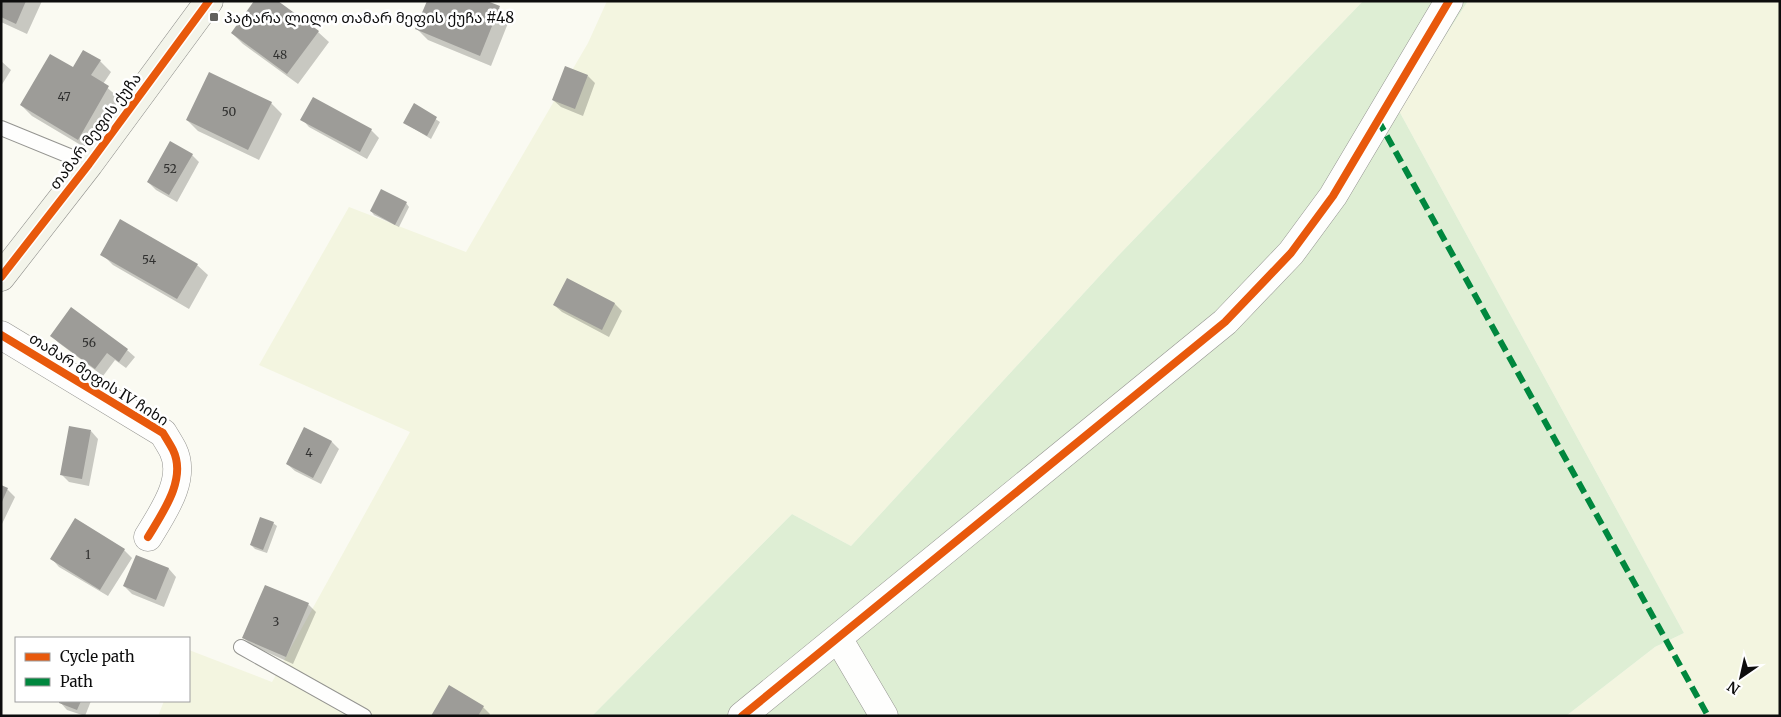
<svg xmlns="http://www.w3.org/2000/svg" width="1781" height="717" viewBox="0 0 1781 717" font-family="Merriweather,'Noto Sans Georgian',serif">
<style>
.farmland{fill:#f3f5e0}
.green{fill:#deeed4}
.shadow{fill:#0003}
.building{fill:#9d9c98}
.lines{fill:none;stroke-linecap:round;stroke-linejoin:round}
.lane-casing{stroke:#949490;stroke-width:16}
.street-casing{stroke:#949490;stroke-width:29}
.secondary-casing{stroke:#8a8a87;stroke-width:29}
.lane{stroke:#fefefd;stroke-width:14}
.street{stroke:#fefefd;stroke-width:28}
.secondary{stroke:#f3f4ea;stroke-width:28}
.quiet{stroke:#00873e;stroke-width:6;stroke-dasharray:12 6;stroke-linecap:butt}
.cycleway-casing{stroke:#fff;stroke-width:11}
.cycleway{stroke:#e8590c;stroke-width:8}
.poi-dot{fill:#60605d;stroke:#fff;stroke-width:2}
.labels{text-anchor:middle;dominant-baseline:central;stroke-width:5;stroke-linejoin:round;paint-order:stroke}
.number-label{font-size:12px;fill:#313130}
.poi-label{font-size:15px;fill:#0d0d0d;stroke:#fff;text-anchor:start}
.street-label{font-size:15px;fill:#0d0d0d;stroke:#fff}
</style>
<rect width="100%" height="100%" fill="#fafaf2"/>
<path class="farmland" d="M 607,1 L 1363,1 L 1117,257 L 851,546 L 792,514 L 592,716 L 158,716 L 164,701 L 189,701 L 189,650 L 272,682 L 410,432 L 259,365 L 349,207 L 466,252 L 588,43 Z
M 1468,1 L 1780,1 L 1780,716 L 1566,716 L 1655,647 L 1684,633 L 1398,109 Z"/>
<path class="green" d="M 1363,1 L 1468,1 L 1398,109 L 1684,633 L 1655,647 L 1566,716 L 592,716 L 792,514 L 851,546 L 1117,257 Z"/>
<path class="shadow" d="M 1,1 L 42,1 L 27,34 L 1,22 Z
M 499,8 L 510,18 L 491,66 L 428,40 L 417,29 Z
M 318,32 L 329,42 L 298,84 L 243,44 L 232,33 Z
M 1,61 L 11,70 L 1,86 Z
M 100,61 L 111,72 L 103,84 L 119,98 L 89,150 L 32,116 L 21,105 L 73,69 Z
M 588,76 L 595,83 L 583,116 L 561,107 L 553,100 Z
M 313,99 L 371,130 L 379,138 L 367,159 L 309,127 L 302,119 Z
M 271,103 L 282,114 L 259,160 L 198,131 L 187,120 Z
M 414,105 L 440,122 L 431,139 L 405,123 Z
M 192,155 L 199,162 L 177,202 L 156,190 L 148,182 Z
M 406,203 L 409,207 L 399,227 L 374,215 L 371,211 Z
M 102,254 L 197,265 L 208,275 L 189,309 L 113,265 Z
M 567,280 L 615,304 L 622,311 L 609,337 L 562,312 L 554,305 Z
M 52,336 L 127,350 L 135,357 L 126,368 L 115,360 L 103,376 L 59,343 Z
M 305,428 L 332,442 L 339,449 L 321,484 L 295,471 L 287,464 Z
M 91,431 L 98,439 L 89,486 L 69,482 L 61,474 Z
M 1,486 L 8,490 L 15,497 L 1,526 Z
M 75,520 L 124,550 L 132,558 L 108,596 L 59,567 L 52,559 Z
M 273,523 L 277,526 L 267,553 L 255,549 L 251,545 Z
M 137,556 L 169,569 L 176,577 L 164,607 L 132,594 L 124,586 Z
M 266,586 L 309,605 L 316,612 L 293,664 L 251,645 L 244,638 Z
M 61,701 L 91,701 L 85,716 L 67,710 L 60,702 Z
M 483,707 L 490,714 L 489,716 L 432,716 Z"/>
<path class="building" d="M 1,1 L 26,1 L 16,24 L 1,17 Z
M 254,1 L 278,1 L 319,31 L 287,74 L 231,33 Z
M 427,1 L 487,1 L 500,6 L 480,56 L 415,29 Z
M 83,50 L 101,60 L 91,75 L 109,86 L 78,140 L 20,105 L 50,54 L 73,67 Z
M 565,66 L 588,75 L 575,109 L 552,100 Z
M 209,72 L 272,102 L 248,150 L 186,120 Z
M 313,97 L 372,129 L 360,152 L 300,120 Z
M 414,103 L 437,117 L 427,136 L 403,123 Z
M 170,141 L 193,154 L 169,195 L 147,182 Z
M 381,189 L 407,202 L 395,225 L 370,211 Z
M 120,219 L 198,264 L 177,299 L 100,255 Z
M 567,278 L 615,303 L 602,330 L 553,305 Z
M 71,307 L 128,349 L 119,362 L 107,353 L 95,369 L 50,336 Z
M 69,426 L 91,430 L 82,479 L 60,475 Z
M 304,427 L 332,441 L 313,478 L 286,464 Z
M 1,485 L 8,488 L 1,504 Z
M 260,517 L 274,522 L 263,550 L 250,545 Z
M 75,518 L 125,549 L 100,590 L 50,559 Z
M 136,555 L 169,568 L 156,600 L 123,586 Z
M 265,585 L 309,603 L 286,657 L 242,638 Z
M 449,685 L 484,706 L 478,716 L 431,716 Z
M 59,701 L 81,701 L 77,710 L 59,703 Z"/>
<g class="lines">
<g class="lane-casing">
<path id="lane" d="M 1,128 L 89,164
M 241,647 L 364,716"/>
</g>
<g class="street-casing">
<path id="street" d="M 1,335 L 163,433 C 166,438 170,444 173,450 C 187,479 163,512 148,537
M 838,638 L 884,716
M 742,716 L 1225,322 L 1291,253 L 1333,196 L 1449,1"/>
</g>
<g class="secondary-casing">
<path id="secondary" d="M 1,277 L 89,164 L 209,1"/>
</g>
<use href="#lane" class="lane"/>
<use href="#street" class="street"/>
<use href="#secondary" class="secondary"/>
<path class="quiet" d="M 1378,120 L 1708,716"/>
<g class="cycleway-casing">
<path id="cycleway" d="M 1,277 L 89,164 L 209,1
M 1,335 L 163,433 C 166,438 170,444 173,450 C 187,479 163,512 148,537
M 742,716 L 1225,322 L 1291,253 L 1333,196 L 1449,1"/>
</g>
<use href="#cycleway" class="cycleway"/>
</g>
<rect class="poi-dot" x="209" y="12" width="10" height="10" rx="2.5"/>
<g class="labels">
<g class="number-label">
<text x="280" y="54">48</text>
<text x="64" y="96">47</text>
<text x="229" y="111">50</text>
<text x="170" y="168">52</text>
<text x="149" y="259">54</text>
<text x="89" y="342">56</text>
<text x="309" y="452">4</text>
<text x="88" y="554">1</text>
<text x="276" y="621">3</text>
</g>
<g class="poi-label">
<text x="224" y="17">პატარა ლილო თამარ მეფის ქუჩა #48</text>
</g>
<g class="street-label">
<text transform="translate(95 131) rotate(-53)">თამარ მეფის ქუჩა</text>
<text transform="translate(99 379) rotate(32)">თამარ მეფის IV ჩიხი</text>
</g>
</g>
<rect width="1781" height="717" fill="none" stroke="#0d0d0d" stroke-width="5"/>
<rect x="15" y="637" width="175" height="65" fill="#ffffff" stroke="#9e9e9e"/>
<rect x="25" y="653" width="25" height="8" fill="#e8590c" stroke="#9e9e9e"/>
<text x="60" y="662" font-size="15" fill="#0d0d0d">Cycle path</text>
<rect x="25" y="678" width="25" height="8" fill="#00873e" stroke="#9e9e9e"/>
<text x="60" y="687" font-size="15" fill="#0d0d0d">Path</text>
<g transform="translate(1741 677) rotate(214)" stroke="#ffffff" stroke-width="4" paint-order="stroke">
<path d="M0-4L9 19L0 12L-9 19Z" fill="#0d0d0d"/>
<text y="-8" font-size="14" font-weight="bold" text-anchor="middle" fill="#0d0d0d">N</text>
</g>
</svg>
